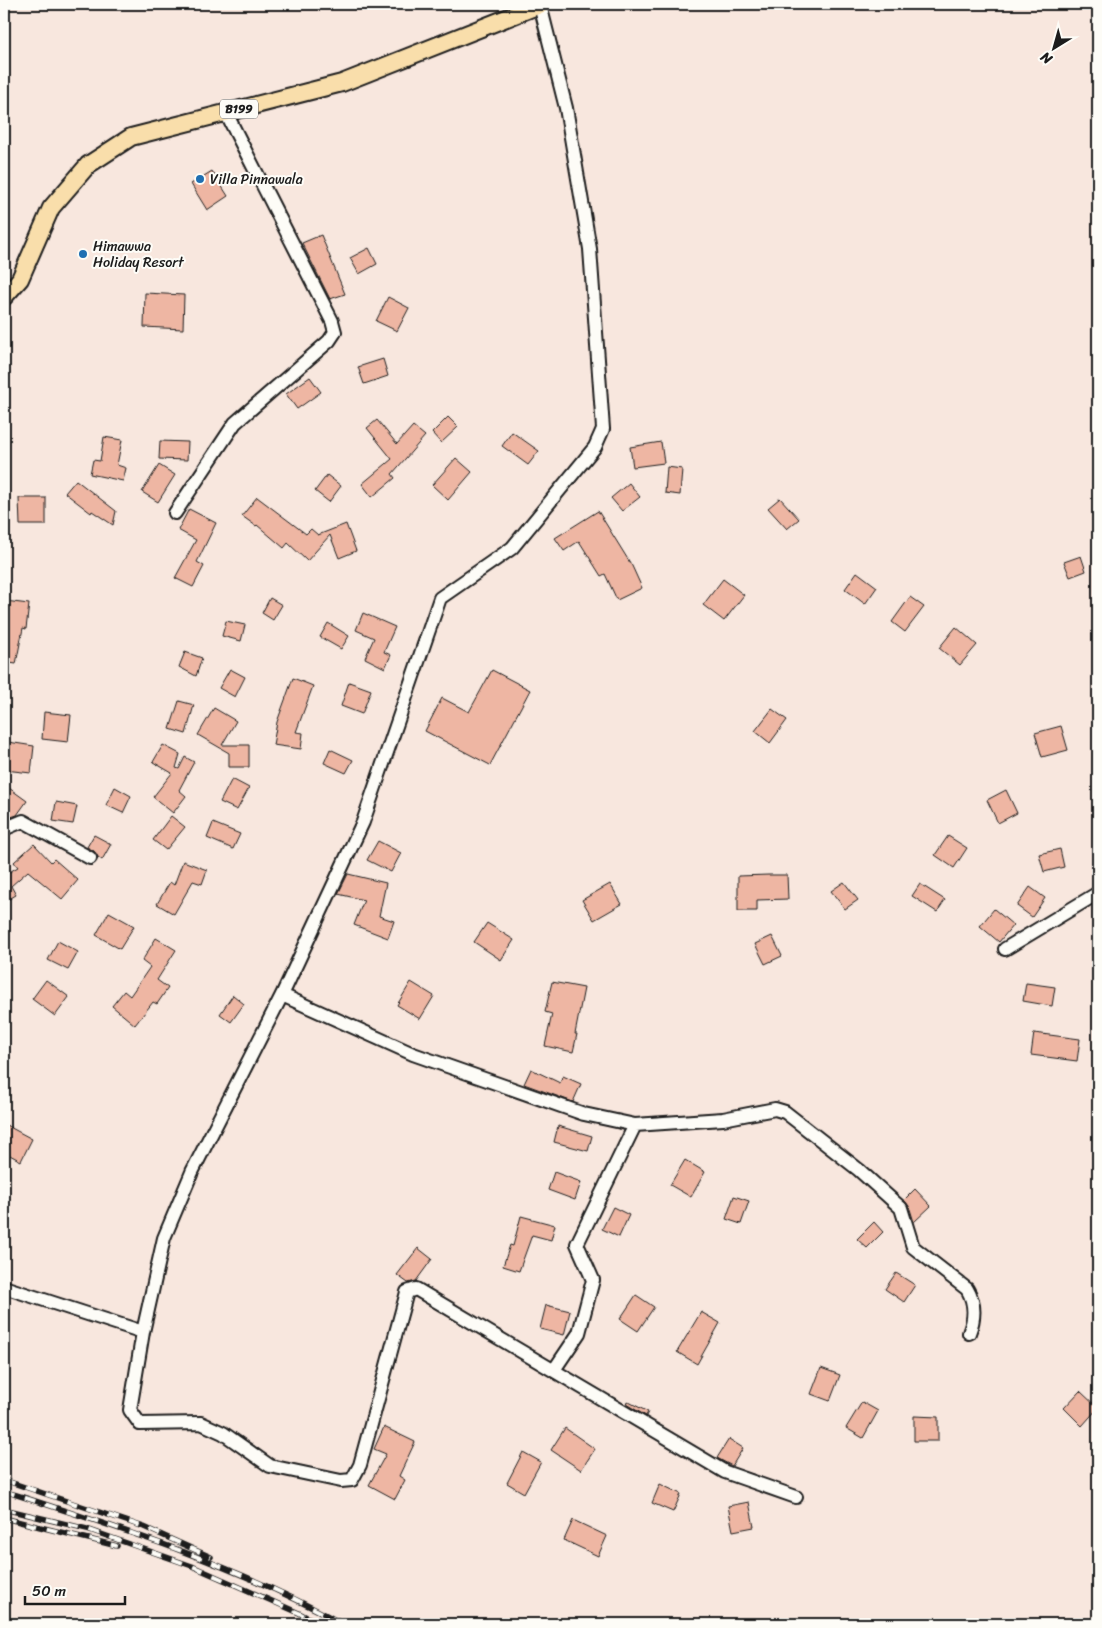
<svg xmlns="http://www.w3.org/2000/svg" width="1102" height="1628" viewBox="0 0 1102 1628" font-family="Sriracha,sans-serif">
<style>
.building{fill:#eeb6a3;stroke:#1c1c1c}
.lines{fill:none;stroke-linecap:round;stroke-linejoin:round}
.minor-casing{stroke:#1c1c1c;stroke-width:16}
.major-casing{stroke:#1c1c1c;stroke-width:20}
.minor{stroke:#fdfcf7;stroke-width:12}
.major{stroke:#f9deab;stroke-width:16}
.rail-casing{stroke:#1c1c1c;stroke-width:5.5}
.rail{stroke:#fdfcf7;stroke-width:4;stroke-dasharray:11;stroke-linecap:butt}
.poi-dot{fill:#1f6fb2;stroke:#fdfcf7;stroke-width:2}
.labels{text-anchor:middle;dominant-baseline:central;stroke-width:4;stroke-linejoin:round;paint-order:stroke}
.shield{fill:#fdfcf7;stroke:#605f5e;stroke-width:1}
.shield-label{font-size:12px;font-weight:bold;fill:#1c1c1c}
.poi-label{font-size:14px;fill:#1c1c1c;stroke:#fdfcf7;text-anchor:start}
</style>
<rect width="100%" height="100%" fill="#f8e7de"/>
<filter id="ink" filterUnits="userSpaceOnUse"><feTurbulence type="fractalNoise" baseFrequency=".02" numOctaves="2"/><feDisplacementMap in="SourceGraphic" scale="10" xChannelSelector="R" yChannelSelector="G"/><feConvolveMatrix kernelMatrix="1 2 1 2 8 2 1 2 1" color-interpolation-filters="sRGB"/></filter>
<g filter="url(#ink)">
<path class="building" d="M 212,171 L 228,196 L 207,210 L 191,184 Z
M 321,235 L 345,294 L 330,299 L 302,243 Z
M 369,248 L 377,264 L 359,274 L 350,258 Z
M 145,293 L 184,295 L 183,329 L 144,327 Z
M 388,297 L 409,308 L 397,331 L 376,321 Z
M 383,359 L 388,376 L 364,384 L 358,367 Z
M 310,377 L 321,392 L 297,409 L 286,394 Z
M 448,417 L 458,427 L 441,443 L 432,433 Z
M 377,420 L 397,444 L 413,426 L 425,436 L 392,474 L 395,478 L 372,497 L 362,484 L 392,459 L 367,428 Z
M 512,432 L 539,451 L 528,465 L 502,446 Z
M 104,437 L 122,440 L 117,465 L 126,468 L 123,481 L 90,474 L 93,460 L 100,461 Z
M 160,441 L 188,442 L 187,460 L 159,459 Z
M 661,442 L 664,463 L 633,467 L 630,447 Z
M 456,458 L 472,472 L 448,500 L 432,485 Z
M 159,465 L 175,475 L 158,502 L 142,492 Z
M 667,467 L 682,469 L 680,495 L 665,493 Z
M 327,475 L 341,486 L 329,502 L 315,491 Z
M 76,480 L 116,511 L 113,525 L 92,511 L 91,513 L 65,493 Z
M 629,483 L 640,497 L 622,511 L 611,498 Z
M 257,497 L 306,534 L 311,529 L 318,535 L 346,524 L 356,551 L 339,558 L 330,535 L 307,561 L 288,543 L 284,548 L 257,525 L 256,526 L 242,516 Z
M 19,498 L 46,498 L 46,525 L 20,525 Z
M 780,498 L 799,519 L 787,529 L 768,508 Z
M 189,509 L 216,523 L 197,562 L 204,566 L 193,587 L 175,578 L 196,540 L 178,530 Z
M 598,511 L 632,566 L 642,588 L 617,600 L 605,574 L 601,576 L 579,541 L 564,551 L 555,538 Z
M 1081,556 L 1086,571 L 1070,577 L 1064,562 Z
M 857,572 L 877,587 L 865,604 L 845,589 Z
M 723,579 L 744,595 L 724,621 L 703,605 Z
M 910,597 L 924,607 L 905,632 L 892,622 Z
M 270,598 L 282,605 L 273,620 L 262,613 Z
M 5,601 L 29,604 L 26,629 L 23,628 L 16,664 L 4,662 L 4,640 L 7,626 L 4,626 Z
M 363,613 L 395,627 L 384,652 L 391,655 L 385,668 L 365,658 L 374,638 L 356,630 Z
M 226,621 L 245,625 L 241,641 L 222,636 Z
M 328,623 L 349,636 L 341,649 L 320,637 Z
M 956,627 L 977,645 L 960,665 L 939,648 Z
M 185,652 L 202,658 L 196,676 L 179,667 Z
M 230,669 L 245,677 L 235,697 L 219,688 Z
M 492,670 L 530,690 L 490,765 L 425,731 L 442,698 L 469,712 Z
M 293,678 L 313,686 L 296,732 L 303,733 L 301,749 L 273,745 L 277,722 Z
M 349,682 L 371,690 L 362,714 L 341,706 Z
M 179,701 L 194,705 L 186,734 L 170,729 Z
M 214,708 L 236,721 L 222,745 L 249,745 L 249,767 L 229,767 L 229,753 L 198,735 Z
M 772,709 L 787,720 L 770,743 L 755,731 Z
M 44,712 L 71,715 L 68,742 L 42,739 Z
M 1061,726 L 1068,750 L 1042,757 L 1035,733 Z
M 8,742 L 34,746 L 31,773 L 5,770 Z
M 163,745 L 180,754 L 176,768 L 179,769 L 185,757 L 194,762 L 179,790 L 186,796 L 173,813 L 153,797 L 172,773 L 153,762 Z
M 330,749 L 353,760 L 346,773 L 324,763 Z
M 232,779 L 249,788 L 237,810 L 220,802 Z
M 115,787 L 131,796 L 123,813 L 106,805 Z
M 9,788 L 27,801 L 17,815 L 8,818 L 4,815 L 4,796 Z
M 1006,790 L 1017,813 L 998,823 L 987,800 Z
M 56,802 L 77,806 L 73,824 L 53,821 Z
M 171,816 L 185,827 L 166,850 L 153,840 Z
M 213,823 L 240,834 L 233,849 L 207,838 Z
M 94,835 L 111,844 L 102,860 L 98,857 L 94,851 L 87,847 Z
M 948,836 L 967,848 L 954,868 L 935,855 Z
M 378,841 L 401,853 L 391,872 L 367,860 Z
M 34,844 L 51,862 L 54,859 L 78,880 L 62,899 L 28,871 L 11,886 L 16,895 L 4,902 L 4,875 L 18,867 L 14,862 Z
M 1060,849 L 1064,867 L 1044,872 L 1039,854 Z
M 183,861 L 207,870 L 202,884 L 193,881 L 174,914 L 157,904 L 170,882 L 174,885 Z
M 348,874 L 386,883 L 379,916 L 394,921 L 388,938 L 354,925 L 364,900 L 338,894 Z
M 769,875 L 787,875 L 788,899 L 757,900 L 757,911 L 738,911 L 738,876 Z
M 844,882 L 858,900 L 845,909 L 831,891 Z
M 610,884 L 622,904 L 594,920 L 582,900 Z
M 920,884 L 945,900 L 937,912 L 912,896 Z
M 1030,887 L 1045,898 L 1032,917 L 1017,906 Z
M 994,909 L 1013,925 L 999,942 L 980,926 Z
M 109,912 L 134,926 L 120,949 L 96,935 Z
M 487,923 L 514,940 L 501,960 L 474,942 Z
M 772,936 L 782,956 L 765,964 L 755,944 Z
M 156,938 L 176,950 L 157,980 L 168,988 L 157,1004 L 153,1002 L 135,1025 L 112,1006 L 124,991 L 130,996 L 150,967 L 142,961 Z
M 58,941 L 78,952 L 68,970 L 48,960 Z
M 46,980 L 69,997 L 55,1016 L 32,999 Z
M 411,982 L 434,996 L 420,1019 L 397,1005 Z
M 552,982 L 584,988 L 575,1034 L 577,1034 L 573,1052 L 545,1046 L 552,1014 L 545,1012 Z
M 1026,983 L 1055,987 L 1052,1006 L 1023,1001 Z
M 233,995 L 244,1004 L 231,1022 L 220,1014 Z
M 1034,1033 L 1080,1039 L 1077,1061 L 1031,1055 Z
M 531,1069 L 560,1083 L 563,1076 L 581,1084 L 573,1102 L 524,1084 Z
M 4,1124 L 32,1139 L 21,1161 L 4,1152 Z
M 558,1126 L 592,1136 L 588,1151 L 554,1142 Z
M 685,1160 L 705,1172 L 691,1197 L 670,1185 Z
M 554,1172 L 581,1182 L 575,1200 L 548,1190 Z
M 915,1189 L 931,1206 L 914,1222 L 909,1206 L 904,1200 Z
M 734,1196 L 749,1201 L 741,1224 L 726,1219 Z
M 613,1207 L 629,1215 L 619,1237 L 602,1229 Z
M 521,1216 L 555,1225 L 551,1240 L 532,1235 L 519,1271 L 503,1266 L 510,1245 L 513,1246 Z
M 874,1222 L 883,1232 L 867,1248 L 857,1239 Z
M 418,1248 L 432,1259 L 416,1281 L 408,1283 L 397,1275 Z
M 896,1273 L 915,1285 L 904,1302 L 885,1289 Z
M 636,1295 L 654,1307 L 638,1331 L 620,1319 Z
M 546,1305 L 570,1311 L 564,1335 L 540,1329 Z
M 701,1312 L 720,1323 L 697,1364 L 677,1352 Z
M 821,1368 L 840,1375 L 830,1401 L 811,1394 Z
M 1080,1391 L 1098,1408 L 1082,1426 L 1064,1408 Z
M 627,1401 L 648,1412 L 646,1416 L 626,1404 Z
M 862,1402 L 878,1411 L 863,1438 L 846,1428 Z
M 914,1416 L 938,1417 L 938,1441 L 914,1441 Z
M 384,1427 L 415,1442 L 399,1476 L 405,1480 L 395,1499 L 369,1485 L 386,1454 L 374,1449 Z
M 565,1428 L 595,1449 L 581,1470 L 551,1450 Z
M 729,1439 L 743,1448 L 732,1466 L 717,1458 Z
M 523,1452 L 541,1462 L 524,1493 L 507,1483 Z
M 660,1484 L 681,1494 L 673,1512 L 652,1503 Z
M 749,1502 L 754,1527 L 733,1531 L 728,1506 Z
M 573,1520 L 607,1536 L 598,1556 L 564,1540 Z"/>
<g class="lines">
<g class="minor-casing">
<path id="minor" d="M 175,513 L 235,423 L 329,341 L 335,332 L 332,321 L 226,113
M 4,829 L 23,821 L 90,858
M 1005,949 L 1098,893
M 282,995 L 413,1054 L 584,1114 L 635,1125 L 723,1119 L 775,1109 L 785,1112 L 859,1170 L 901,1208 L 913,1247 L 967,1289 C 976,1304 975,1318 969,1333
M 4,1287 L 143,1332 L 164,1238 L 192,1172 L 282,995 L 363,822 L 440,598 L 512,548 L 595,447 L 603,429 L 590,249 L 566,108 L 540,5
M 143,1332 L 130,1410 L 140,1424 L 201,1423 L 223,1433 L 270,1466 L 341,1481 L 352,1480 L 360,1465 L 407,1292 L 416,1289 L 725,1472 L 796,1497
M 554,1370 L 579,1333 L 593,1280 L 577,1244 L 635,1125"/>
</g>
<g class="major-casing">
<path id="major" d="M 4,297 L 20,279 L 51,208 L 88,165 L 131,137 L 342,83 L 542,4"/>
</g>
<use href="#minor" class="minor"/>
<use href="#major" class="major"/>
<g class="rail-casing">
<path id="rail" d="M 4,1480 L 144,1527 L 211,1557
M 4,1491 C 119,1528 237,1565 343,1624
M 4,1509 L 87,1529 L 192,1566 L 299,1613 L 320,1624
M 4,1518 L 117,1546"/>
</g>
<use href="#rail" class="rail"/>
</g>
</g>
<g class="poi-dot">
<circle cx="200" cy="179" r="5"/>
<circle cx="83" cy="254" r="5"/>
</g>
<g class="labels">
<rect class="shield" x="220" y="99.5" width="38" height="19" rx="4"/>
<g class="shield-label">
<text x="239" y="109">B199</text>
</g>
<g class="poi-label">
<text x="210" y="179">Villa Pinnawala</text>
<text x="93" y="246">Himawwa<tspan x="93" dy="16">Holiday Resort</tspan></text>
</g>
</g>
<rect width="1102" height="1628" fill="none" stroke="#fdfcf7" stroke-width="20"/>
<rect x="10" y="10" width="1082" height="1608" fill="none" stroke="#1c1c1c" stroke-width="2" filter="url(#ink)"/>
<g transform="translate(1054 48) rotate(217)" stroke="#fdfcf7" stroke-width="4" paint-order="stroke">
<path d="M0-4L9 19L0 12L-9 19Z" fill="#1c1c1c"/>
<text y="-8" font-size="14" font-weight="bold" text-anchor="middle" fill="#1c1c1c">N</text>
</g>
<path d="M25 1596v8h100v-8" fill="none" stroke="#1c1c1c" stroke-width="2.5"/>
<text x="32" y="1596" font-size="15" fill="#1c1c1c" stroke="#fdfcf7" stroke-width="4" paint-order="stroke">50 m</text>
</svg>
